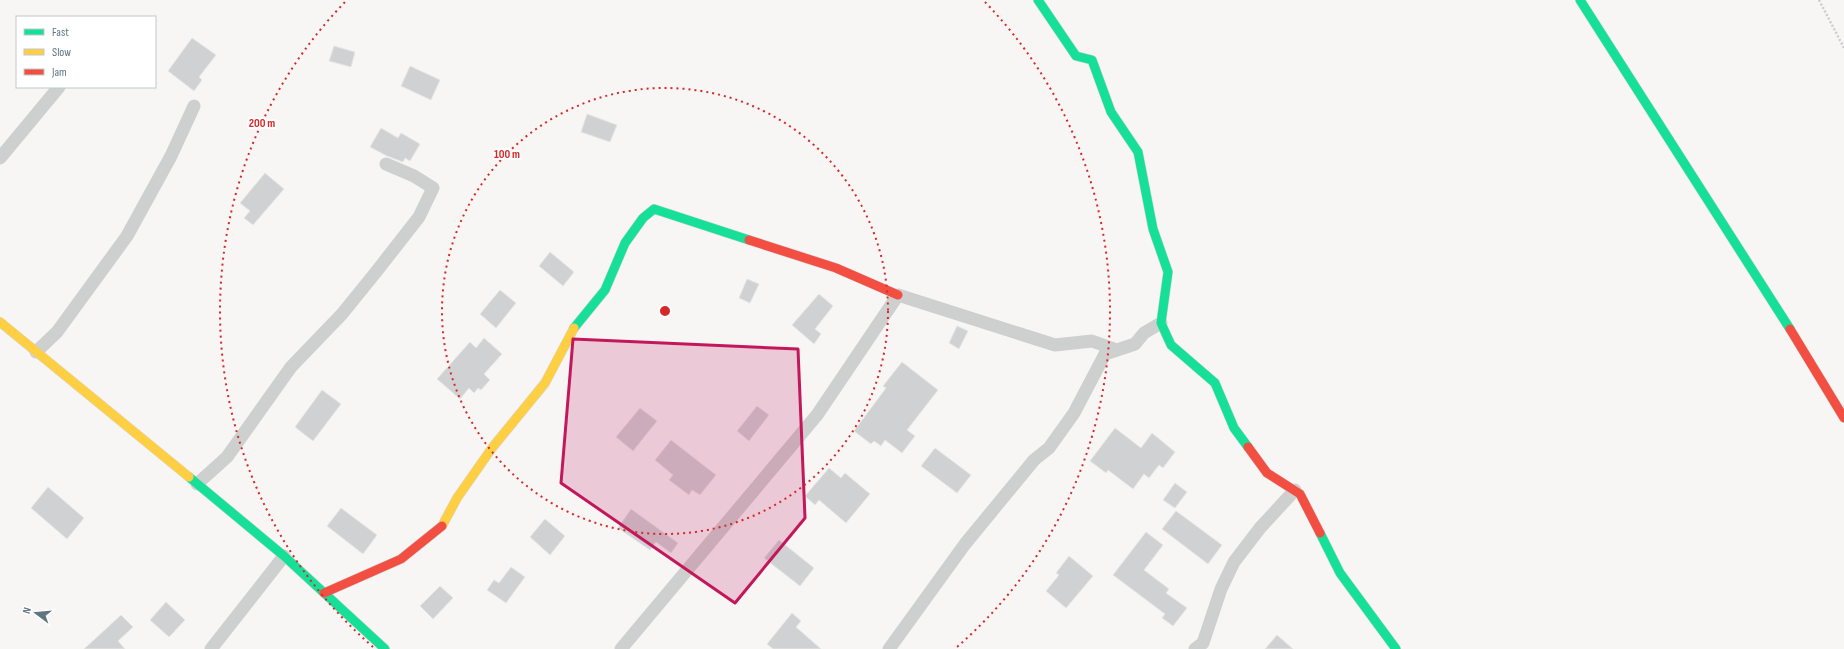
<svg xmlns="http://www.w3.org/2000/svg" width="1844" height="649" viewBox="0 0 1844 649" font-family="'Sofia Sans Condensed',sans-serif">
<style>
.building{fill:#cfd1d2;stroke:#e6e6e5}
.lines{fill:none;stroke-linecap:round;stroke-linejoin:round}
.fast-casing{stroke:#d3d4d4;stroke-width:10}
.slow-casing{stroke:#d3d4d4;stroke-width:10}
.jam-casing{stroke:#d3d4d4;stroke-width:10}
.path{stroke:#cccdce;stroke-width:2.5;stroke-dasharray:2 2;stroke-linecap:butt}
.street{stroke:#ced0d0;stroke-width:13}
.fast{stroke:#16e098;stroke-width:9}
.slow{stroke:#ffcf43;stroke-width:9}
.jam{stroke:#f24e42;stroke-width:9}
.marked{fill:#c2185b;fill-opacity:0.2;stroke:#c2185b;stroke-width:3;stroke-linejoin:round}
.ring{fill:none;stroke:#d62828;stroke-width:2;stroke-dasharray:2 4}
.centre{fill:#d62828;stroke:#fff;stroke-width:2}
.ring-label{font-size:12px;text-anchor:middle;font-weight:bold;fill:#d62828;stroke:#fff;stroke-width:4;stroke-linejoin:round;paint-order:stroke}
</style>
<rect width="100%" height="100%" fill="#f7f6f5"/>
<path class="building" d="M 192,38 L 216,55 L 199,77 L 202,80 L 194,91 L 168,71 Z
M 334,46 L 355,52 L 351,67 L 329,61 Z
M 410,66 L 440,80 L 431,100 L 401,86 Z
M 587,114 L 617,125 L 610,142 L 581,132 Z
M 381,128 L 398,138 L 401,133 L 420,144 L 410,161 L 405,158 L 403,162 L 387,156 L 370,147 Z
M 265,173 L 284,189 L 253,225 L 244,218 L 250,211 L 240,203 Z
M 550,252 L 574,272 L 563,286 L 539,266 Z
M 747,279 L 759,284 L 750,303 L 739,298 Z
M 500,290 L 516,303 L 496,328 L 480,314 Z
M 819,294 L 833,306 L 815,329 L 821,334 L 814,344 L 792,325 Z
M 957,326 L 968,331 L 959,349 L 949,343 Z
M 484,338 L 502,354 L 484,374 L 490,380 L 481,390 L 478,388 L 474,393 L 469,388 L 460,399 L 437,379 L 470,342 L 476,348 Z
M 902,362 L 938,390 L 907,430 L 915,436 L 902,453 L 885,440 L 881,446 L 874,441 L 871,444 L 854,431 L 886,388 L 883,386 Z
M 322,390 L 341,404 L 313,441 L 295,427 Z
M 757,406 L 769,415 L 749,441 L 737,431 Z
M 640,408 L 657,421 L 633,451 L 616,437 Z
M 1115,428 L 1141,448 L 1152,433 L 1175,452 L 1163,468 L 1159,465 L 1149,478 L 1144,474 L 1133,489 L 1108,470 L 1106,473 L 1090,461 Z
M 671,440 L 716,475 L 700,495 L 692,490 L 689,495 L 669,480 L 673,475 L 655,460 Z
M 935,448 L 971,475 L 957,493 L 921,466 Z
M 829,468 L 841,478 L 845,473 L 870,494 L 846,523 L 819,500 L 815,505 L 805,496 Z
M 1175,483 L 1187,492 L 1175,508 L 1163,500 Z
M 48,487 L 84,518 L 67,539 L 31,508 Z
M 341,508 L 377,535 L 363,554 L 327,526 Z
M 631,509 L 678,543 L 671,553 L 656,542 L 650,550 L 618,528 Z
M 1176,511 L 1222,545 L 1208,564 L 1162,529 Z
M 545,519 L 565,536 L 550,555 L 530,537 Z
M 1146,532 L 1163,545 L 1144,570 L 1169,589 L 1166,593 L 1187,608 L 1173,626 L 1162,618 L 1165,614 L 1113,575 Z
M 779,540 L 814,568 L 800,586 L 764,558 Z
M 1069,556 L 1093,576 L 1066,608 L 1046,591 L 1059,575 L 1056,573 Z
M 511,567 L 525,577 L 506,603 L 487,590 L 494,580 L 499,583 Z
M 440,586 L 453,598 L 433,619 L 420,606 Z
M 166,602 L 185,620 L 169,637 L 150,620 Z
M 792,613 L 801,621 L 796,627 L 821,649 L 773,649 L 767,644 Z
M 121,615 L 133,627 L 118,641 L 125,649 L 84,649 Z
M 1277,635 L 1293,649 L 1265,649 Z"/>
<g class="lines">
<g class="fast-casing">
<path id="fast" d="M 1038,0 L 1076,56 L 1092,60 L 1111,112 L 1138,152 L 1153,229 L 1168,272 L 1161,323 L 1171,345 L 1215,383 L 1234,428 L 1248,447
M 1580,0 L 1790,329
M 574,328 L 605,290 L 625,243 L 643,218 L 654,209 L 749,240
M 189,477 L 284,556 L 385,649
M 1320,533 L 1340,573 L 1396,649"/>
</g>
<g class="slow-casing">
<path id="slow" d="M 0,322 L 189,477
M 442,526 L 457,498 L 492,448 L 545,383 L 574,328"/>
</g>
<g class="jam-casing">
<path id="jam" d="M 749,240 L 836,268 L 898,295
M 1790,329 L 1844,418
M 1248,447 L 1267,473 L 1300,494 L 1320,533
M 324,593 L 401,559 L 442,526"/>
</g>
<path class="path" d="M 1819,0 L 1844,48"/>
<path class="street" d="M 0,158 L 59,87
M 36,352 L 57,332 L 127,236 L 171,156 L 194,106
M 197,484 L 227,457 L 291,367 L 342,314 L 376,272 L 419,217 L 433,188 L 414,176 L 386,164
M 211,649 L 284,556
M 621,649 L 817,415 L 898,295 L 1055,345 L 1092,341 L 1117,350
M 889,649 L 965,544 L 1034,460 L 1049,448 L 1074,413 L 1105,354 L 1135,344 L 1144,333 L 1161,323
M 1195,649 L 1203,643 L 1221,589 L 1234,562 L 1260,528 L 1295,490"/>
<use href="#fast" class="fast"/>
<use href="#slow" class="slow"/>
<use href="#jam" class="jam"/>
</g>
<path class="marked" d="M 573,339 L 798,349 L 805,518 L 735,603 L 561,483 Z"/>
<g class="ring">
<circle cx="665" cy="311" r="223"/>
<path d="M373 647A445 445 0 0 1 345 2M985 2A445 445 0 0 1 957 647"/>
</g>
<circle cx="665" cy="311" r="6" class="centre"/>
<g class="ring-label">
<text x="262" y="127">200 m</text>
<text x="507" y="158">100 m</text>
</g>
<rect x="16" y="16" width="140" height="72" fill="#ffffff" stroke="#bfc8cd"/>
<rect x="24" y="29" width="20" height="6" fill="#16e098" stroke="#bfc8cd"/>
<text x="52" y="36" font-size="12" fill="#5f7582">Fast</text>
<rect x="24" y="49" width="20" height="6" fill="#ffcf43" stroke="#bfc8cd"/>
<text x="52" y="56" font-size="12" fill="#5f7582">Slow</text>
<rect x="24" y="69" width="20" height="6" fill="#f24e42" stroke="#bfc8cd"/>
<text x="52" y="76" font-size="12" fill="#5f7582">Jam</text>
<g transform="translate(36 613) rotate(286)" stroke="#ffffff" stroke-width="3" paint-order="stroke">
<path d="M0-3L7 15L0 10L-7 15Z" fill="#5f7582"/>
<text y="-6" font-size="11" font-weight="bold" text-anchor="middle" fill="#5f7582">N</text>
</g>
</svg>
